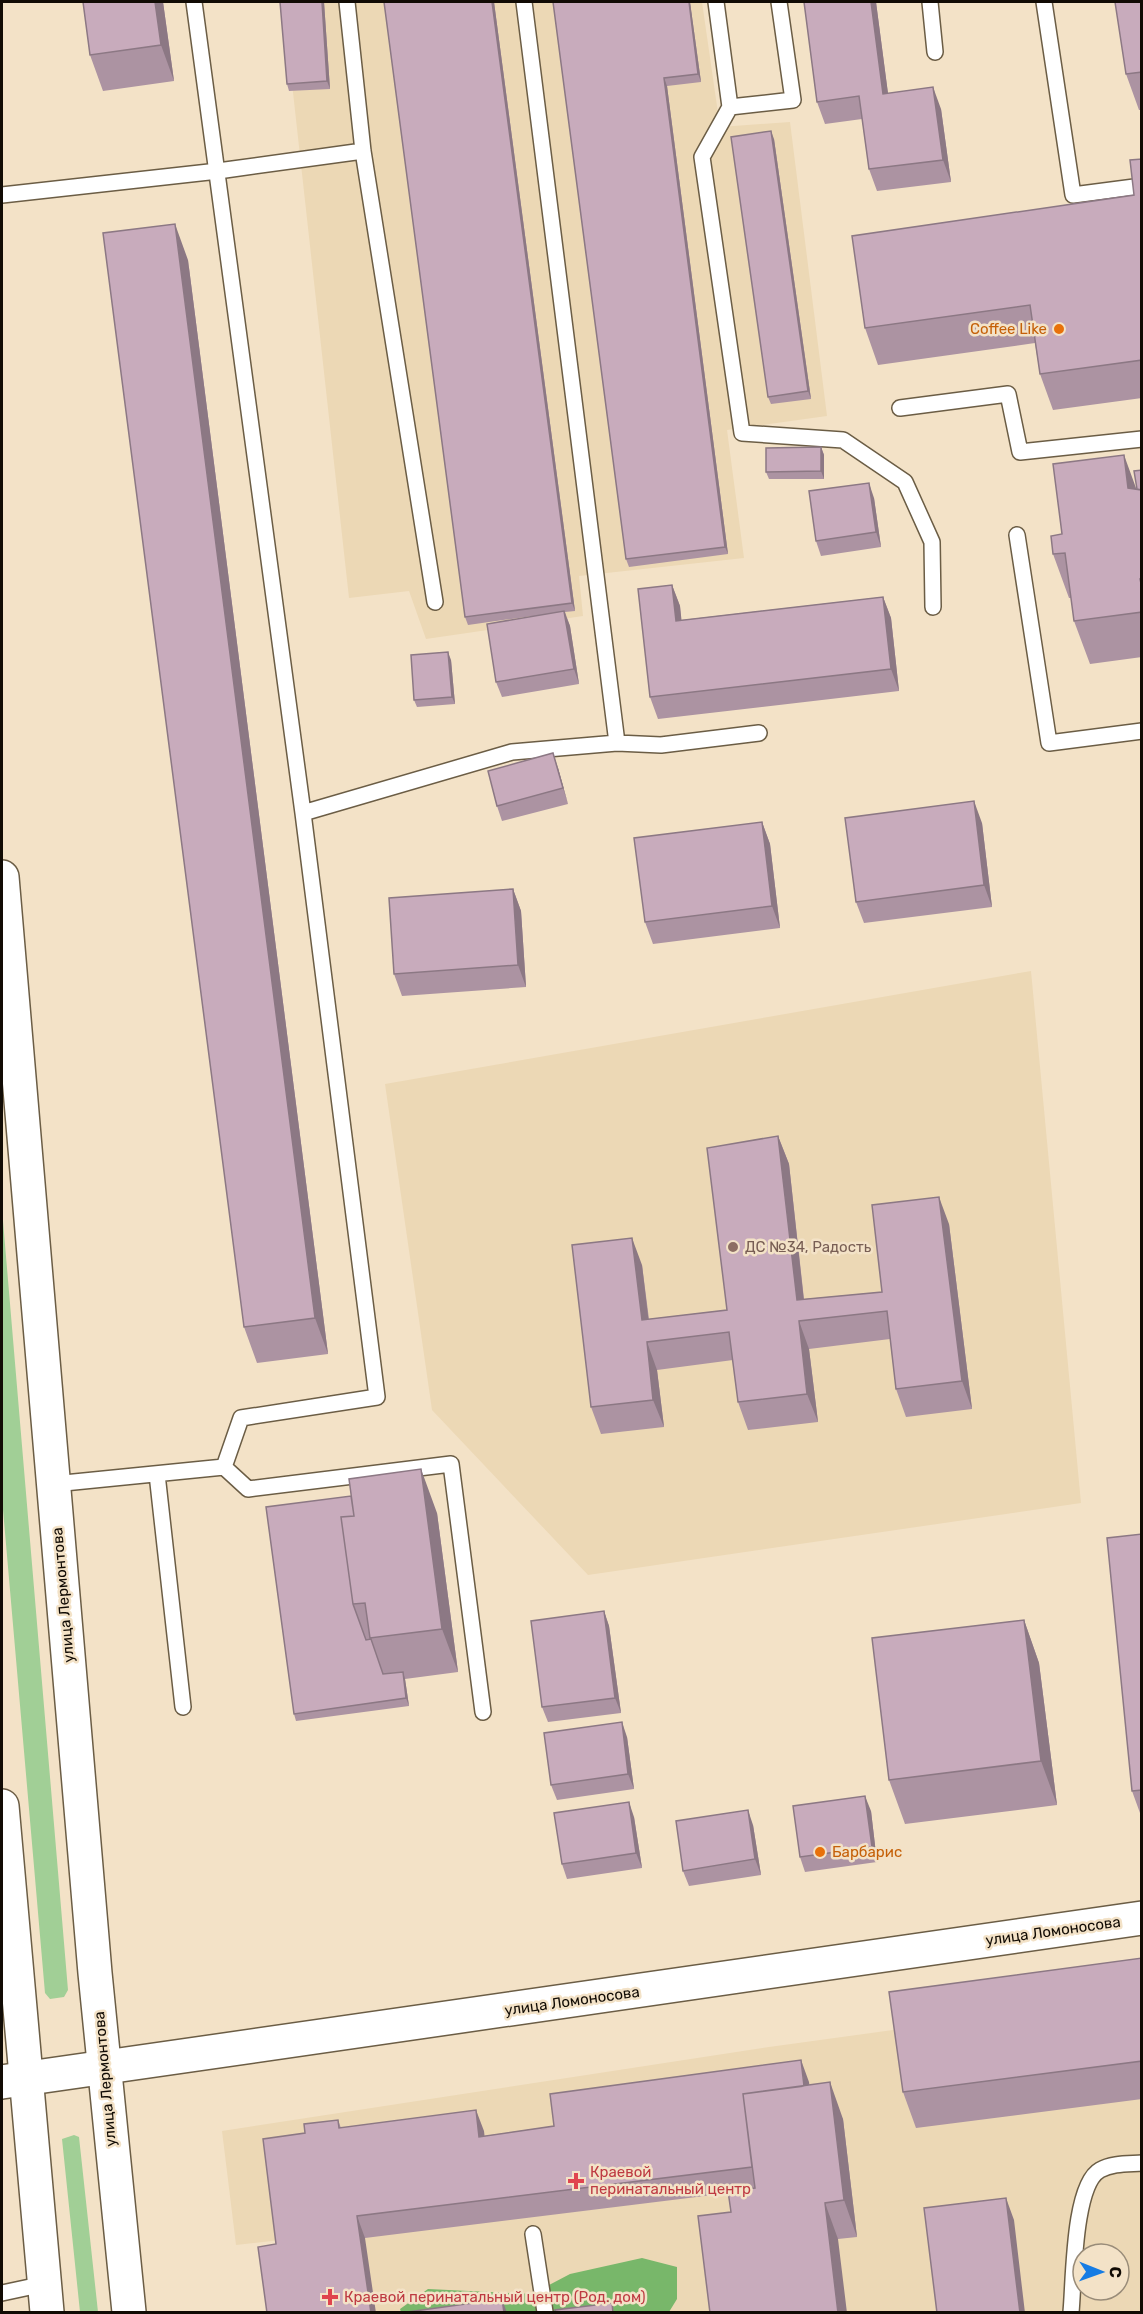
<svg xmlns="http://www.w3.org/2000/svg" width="1143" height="2314" viewBox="0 0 1143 2314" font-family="Rubik,sans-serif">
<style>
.built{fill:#ecd8b5;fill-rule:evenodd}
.green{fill:#a1cf96}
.forest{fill:#78b76a}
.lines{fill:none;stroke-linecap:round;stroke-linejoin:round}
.service-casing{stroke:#6b5d45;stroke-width:18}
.tertiary-casing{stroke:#6b5d45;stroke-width:36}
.primary-casing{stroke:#6b5d45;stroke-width:36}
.service{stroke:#fff;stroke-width:15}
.tertiary{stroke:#fff;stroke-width:33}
.primary{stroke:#fff;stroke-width:33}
.wall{fill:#ac93a2}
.shaded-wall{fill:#8c7884}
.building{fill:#c8abbc;stroke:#8c7884;stroke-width:1.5}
.food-dot{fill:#e8710a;stroke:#f3e2c7;stroke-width:2}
.education-dot{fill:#8d6e63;stroke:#f3e2c7;stroke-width:2}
.health-dot{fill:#e0444e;stroke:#f3e2c7;stroke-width:2}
.labels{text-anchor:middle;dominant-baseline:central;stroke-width:5;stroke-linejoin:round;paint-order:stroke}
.food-label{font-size:15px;fill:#c56008;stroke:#f3e2c7;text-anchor:end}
.education-label{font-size:15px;fill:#785e54;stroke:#f3e2c7;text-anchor:start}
.street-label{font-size:15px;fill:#110b04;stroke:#f3e2c7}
.health-label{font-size:15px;fill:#be3a42;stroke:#f3e2c7;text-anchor:start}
</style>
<rect width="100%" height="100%" fill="#f3e2c7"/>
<path class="built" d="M 283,2 L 702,2 L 720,127 L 790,122 L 827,416 L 727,430 L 744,558 L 579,576 L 583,616 L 426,639 L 409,591 L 349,598 Z
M 1031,971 L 1081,1503 L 588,1575 L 432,1410 L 385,1084 Z
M 1141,1996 L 1141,2312 L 272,2312 L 281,2240 L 236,2245 L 222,2131 L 769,2047 ZM 1083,2254 L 1119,2254 L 1119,2290 L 1083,2290 Z"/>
<path class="green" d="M 2,1209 L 68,1990 L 64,1997 L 50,1999 L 45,1993 L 2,1498 Z
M 74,2135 L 79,2137 L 98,2312 L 80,2312 L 62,2139 Z"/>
<path class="forest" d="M 642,2258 L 677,2267 L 677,2299 L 669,2312 L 401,2312 L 400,2309 L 428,2289 L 532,2294 L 570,2274 Z"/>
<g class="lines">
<g class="service-casing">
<path id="service" d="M 347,2 L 363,151 L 435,602
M 524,2 L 617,743
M 716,2 L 730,107 L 793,100 L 779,2
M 930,2 L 935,52
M 1044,2 L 1073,195 L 1142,186
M 730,107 L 702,157 L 742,433 L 843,440 L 905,482 L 932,542 L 933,607
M 2,195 L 218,171 L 363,151
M 900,408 L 1008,394 L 1020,452 L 1142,439
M 1017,535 L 1049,743 L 1142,731
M 303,813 L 512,752 L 617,743 L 661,745 L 759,733
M 224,1467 L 248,1489 L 451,1464 L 483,1712
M 157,1474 L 183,1707
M 54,1484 L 224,1467 L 241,1418 L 377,1397 L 303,813 L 194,2
M 533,2234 L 545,2312
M 2,2293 L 44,2284
M 1071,2312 C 1074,2282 1073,2185 1100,2170 C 1112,2163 1128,2164 1142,2163"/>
</g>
<g class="tertiary-casing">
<path id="tertiary" d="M 2,2082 L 1142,1918"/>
</g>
<g class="primary-casing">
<path id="primary" d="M 2,877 L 95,1973 L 129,2312
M 2,1806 L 47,2312"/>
</g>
<use href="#service" class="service"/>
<use href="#tertiary" class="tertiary"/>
<use href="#primary" class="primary"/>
</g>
<path class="wall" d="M 83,2 L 163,2 L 174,81 L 103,91 L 90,55 Z
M 324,2 L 330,89 L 289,91 L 287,84 Z
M 384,2 L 494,2 L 575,611 L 565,612 L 570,626 L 579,684 L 502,697 L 496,682 L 532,616 L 468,625 L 465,617 Z
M 553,2 L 690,2 L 701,82 L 667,86 L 728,554 L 629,567 L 626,559 Z
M 804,2 L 876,2 L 888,94 L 941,109 L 951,182 L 877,191 L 869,169 L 862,119 L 825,124 L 817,102 Z
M 1142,2 L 1142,110 L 1139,110 L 1126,74 Z
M 774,139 L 811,399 L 771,404 L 768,397 Z
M 1142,159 L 1142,398 L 1053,410 L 1040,374 L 1035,343 L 878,365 L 865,328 L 1134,195 Z
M 188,260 L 328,1354 L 257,1363 L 244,1327 Z
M 821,447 L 824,455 L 824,479 L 769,479 L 766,472 Z
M 1142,470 L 1142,657 L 1090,664 L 1074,621 L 1071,598 L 1069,598 L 1053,554 L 1062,534 L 1137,489 Z
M 874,498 L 881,547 L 821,556 L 816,541 Z
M 672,585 L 680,606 L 681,620 L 883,597 L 891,618 L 899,691 L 658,719 L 650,697 Z
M 451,660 L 455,704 L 417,707 L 414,700 Z
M 558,768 L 568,804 L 502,821 L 497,806 Z
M 762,822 L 770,844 L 780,928 L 653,944 L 645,922 Z
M 982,823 L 992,907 L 864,923 L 856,902 Z
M 513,889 L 521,911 L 526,987 L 402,996 L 394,974 Z
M 778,1136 L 789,1164 L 804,1299 L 882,1292 L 949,1224 L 972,1409 L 906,1417 L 896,1389 L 890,1339 L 809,1349 L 818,1422 L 748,1430 L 738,1402 L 733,1360 L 657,1370 L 664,1427 L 601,1434 L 591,1407 L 642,1265 L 649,1319 L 727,1310 Z
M 266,1507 L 437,1513 L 458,1672 L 405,1679 L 409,1706 L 296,1721 L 294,1714 Z
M 1142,1534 L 1142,1813 L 1140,1813 L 1132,1791 Z
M 604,1611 L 609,1626 L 621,1713 L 548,1722 L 542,1707 Z
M 1024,1620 L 1039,1663 L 1057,1805 L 905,1824 L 889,1780 Z
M 627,1737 L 634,1789 L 557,1800 L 551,1785 Z
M 871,1811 L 877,1862 L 805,1872 L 800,1857 Z
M 634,1817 L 642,1868 L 567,1879 L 562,1864 Z
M 753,1825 L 761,1875 L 689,1886 L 683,1871 Z
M 1142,1958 L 1142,2099 L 916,2128 L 903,2092 Z
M 809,2082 L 809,2085 L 843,2119 L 857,2237 L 838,2239 L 731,2212 L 729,2193 L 365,2238 L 276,2244 L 338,2120 L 341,2128 L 484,2131 L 484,2136 L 554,2126 Z"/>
<path class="shaded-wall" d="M 155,2 L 163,2 L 174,81 L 161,45 Z
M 322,2 L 324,2 L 330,89 L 327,81 Z
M 492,2 L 494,2 L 575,611 L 572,603 Z
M 689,2 L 690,2 L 701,82 L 698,74 Z
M 871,2 L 876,2 L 891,116 L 883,94 Z
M 664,78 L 667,86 L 728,554 L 725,547 Z
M 933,87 L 941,109 L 951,182 L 943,160 Z
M 771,131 L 774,139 L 811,399 L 808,391 Z
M 175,224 L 188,260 L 328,1354 L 315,1318 Z
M 821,447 L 824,455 L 824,479 L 821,471 Z
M 1124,455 L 1140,499 L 1128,488 Z
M 869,483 L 874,498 L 881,547 L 876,532 Z
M 672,585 L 680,606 L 684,643 L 676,621 Z
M 883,597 L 891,618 L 899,691 L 891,669 Z
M 564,611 L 570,626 L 579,684 L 574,669 Z
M 448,652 L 451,660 L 455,704 L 452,697 Z
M 553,753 L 558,768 L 568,804 L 563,788 Z
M 974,801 L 982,823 L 992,907 L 984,885 Z
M 762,822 L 770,844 L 780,928 L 772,906 Z
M 513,889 L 521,911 L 526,987 L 518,965 Z
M 778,1136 L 789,1164 L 806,1320 L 797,1300 Z
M 939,1197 L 949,1224 L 972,1409 L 962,1381 Z
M 632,1238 L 642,1265 L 651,1341 L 642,1320 Z
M 799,1321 L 809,1349 L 818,1422 L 807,1394 Z
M 647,1342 L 657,1370 L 664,1427 L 653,1400 Z
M 421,1469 L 437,1513 L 458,1672 L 442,1629 Z
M 604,1611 L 609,1626 L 621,1713 L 615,1698 Z
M 1024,1620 L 1039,1663 L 1057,1805 L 1041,1761 Z
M 403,1672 L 405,1679 L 409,1706 L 406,1698 Z
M 622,1722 L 627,1737 L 634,1789 L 628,1774 Z
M 865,1796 L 871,1811 L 877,1862 L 872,1847 Z
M 629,1802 L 634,1817 L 642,1868 L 636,1853 Z
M 748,1810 L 753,1825 L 761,1875 L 755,1859 Z
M 801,2060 L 809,2082 L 814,2122 L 806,2100 Z
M 830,2082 L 843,2119 L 857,2237 L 844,2200 Z
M 476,2110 L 484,2131 L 487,2158 L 479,2137 Z
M 1006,2198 L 1014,2220 L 1025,2313 L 1020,2313 Z
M 825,2203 L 838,2239 L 847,2313 L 838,2313 Z
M 357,2216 L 365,2238 L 376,2313 L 371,2313 Z
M 502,2299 L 507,2313 L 504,2313 Z"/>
<path class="building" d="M 83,2 L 155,2 L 161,45 L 90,55 Z
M 280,2 L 322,2 L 327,81 L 287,84 Z
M 384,2 L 492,2 L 572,603 L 465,617 Z
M 553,2 L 689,2 L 698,74 L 664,78 L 725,547 L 626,559 Z
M 804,2 L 871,2 L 883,94 L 933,87 L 943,160 L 869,169 L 859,96 L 817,102 Z
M 1115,2 L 1142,2 L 1142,72 L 1126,74 Z
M 771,131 L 808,391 L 768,397 L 731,137 Z
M 1142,159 L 1142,360 L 1040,374 L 1030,305 L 865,328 L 852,236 L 1134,195 L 1130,160 Z
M 175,224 L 315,1318 L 244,1327 L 103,233 Z
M 821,447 L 821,471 L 766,472 L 766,448 Z
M 1124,455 L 1128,488 L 1141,490 L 1142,492 L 1142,579 L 1140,579 L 1142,588 L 1142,612 L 1074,621 L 1065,553 L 1053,554 L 1051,536 L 1062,534 L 1053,464 Z
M 1142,470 L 1142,491 L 1141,490 L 1137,489 L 1134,471 Z
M 869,483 L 876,532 L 816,541 L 809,491 Z
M 672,585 L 676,621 L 883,597 L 891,669 L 650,697 L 638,589 Z
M 564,611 L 574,669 L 496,682 L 487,624 Z
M 448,652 L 452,697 L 414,700 L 411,655 Z
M 553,753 L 563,788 L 497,806 L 488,771 Z
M 974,801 L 984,885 L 856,902 L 845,818 Z
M 762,822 L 772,906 L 645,922 L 634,838 Z
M 513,889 L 518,965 L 394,974 L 389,898 Z
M 778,1136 L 797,1300 L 882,1292 L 872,1205 L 939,1197 L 962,1381 L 896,1389 L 887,1311 L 799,1321 L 807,1394 L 738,1402 L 729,1332 L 647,1342 L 653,1400 L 591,1407 L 572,1245 L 632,1238 L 642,1320 L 727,1310 L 707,1148 Z
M 421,1469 L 442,1629 L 370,1638 L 365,1603 L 353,1604 L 341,1517 L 354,1516 L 349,1479 Z
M 351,1496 L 354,1516 L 341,1517 L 353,1604 L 366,1640 L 371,1639 L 383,1674 L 403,1672 L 406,1698 L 294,1714 L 266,1507 Z
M 1142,1534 L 1142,1790 L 1132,1791 L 1107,1538 Z
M 604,1611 L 615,1698 L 542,1707 L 531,1621 Z
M 1024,1620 L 1041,1761 L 889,1780 L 872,1638 Z
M 622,1722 L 628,1774 L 551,1785 L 544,1733 Z
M 865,1796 L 872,1847 L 800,1857 L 793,1806 Z
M 629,1802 L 636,1853 L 562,1864 L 554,1813 Z
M 748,1810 L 755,1859 L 683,1871 L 676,1821 Z
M 1142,1958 L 1142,2061 L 903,2092 L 889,1992 Z
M 801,2060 L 804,2086 L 743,2094 L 752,2167 L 357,2216 L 371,2313 L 267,2313 L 258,2247 L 276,2244 L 263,2139 L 305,2133 L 304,2124 L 338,2120 L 339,2128 L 476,2110 L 479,2137 L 554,2126 L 550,2094 Z
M 830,2082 L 844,2200 L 825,2203 L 838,2313 L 710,2313 L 698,2216 L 731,2212 L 728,2191 L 755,2188 L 743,2094 Z
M 1006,2198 L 1020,2313 L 937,2313 L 924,2208 Z
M 502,2299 L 504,2313 L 400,2313 Z
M 612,2303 L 613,2313 L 556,2313 L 555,2310 Z"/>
<g class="food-dot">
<circle cx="1059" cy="329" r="6"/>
<circle cx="820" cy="1852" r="6"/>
</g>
<circle class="education-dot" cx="733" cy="1247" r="6"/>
<g class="health-dot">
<path d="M573 2172h6v6h6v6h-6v6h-6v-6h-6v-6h6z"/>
<path d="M327 2288h6v6h6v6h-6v6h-6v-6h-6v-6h6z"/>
</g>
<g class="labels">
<g class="food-label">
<text x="1047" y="329">Coffee Like</text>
<text x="832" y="1852" text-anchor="start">Барбарис</text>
</g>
<g class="education-label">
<text x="745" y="1247">ДС №34, Радость</text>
</g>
<g class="street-label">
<text transform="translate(63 1595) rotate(-95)">улица Лермонтова</text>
<text transform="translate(1053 1931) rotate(-8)">улица Ломоносова</text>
<text transform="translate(572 2001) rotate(-8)">улица Ломоносова</text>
<text transform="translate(105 2079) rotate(-95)">улица Лермонтова</text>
</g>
<g class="health-label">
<text x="590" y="2172">Краевой<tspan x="590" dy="17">перинатальный центр</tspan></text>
<text x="344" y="2297">Краевой перинатальный центр (Род. дом)</text>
</g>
</g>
<rect width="1143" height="2314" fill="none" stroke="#110b04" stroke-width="6"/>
<g transform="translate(1101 2272) rotate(91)"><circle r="28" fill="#f3e2c7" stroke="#998c79" stroke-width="1.5"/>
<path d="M0-4.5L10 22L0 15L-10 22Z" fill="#167ce4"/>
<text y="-9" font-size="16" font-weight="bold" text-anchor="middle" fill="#110b04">С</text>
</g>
</svg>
